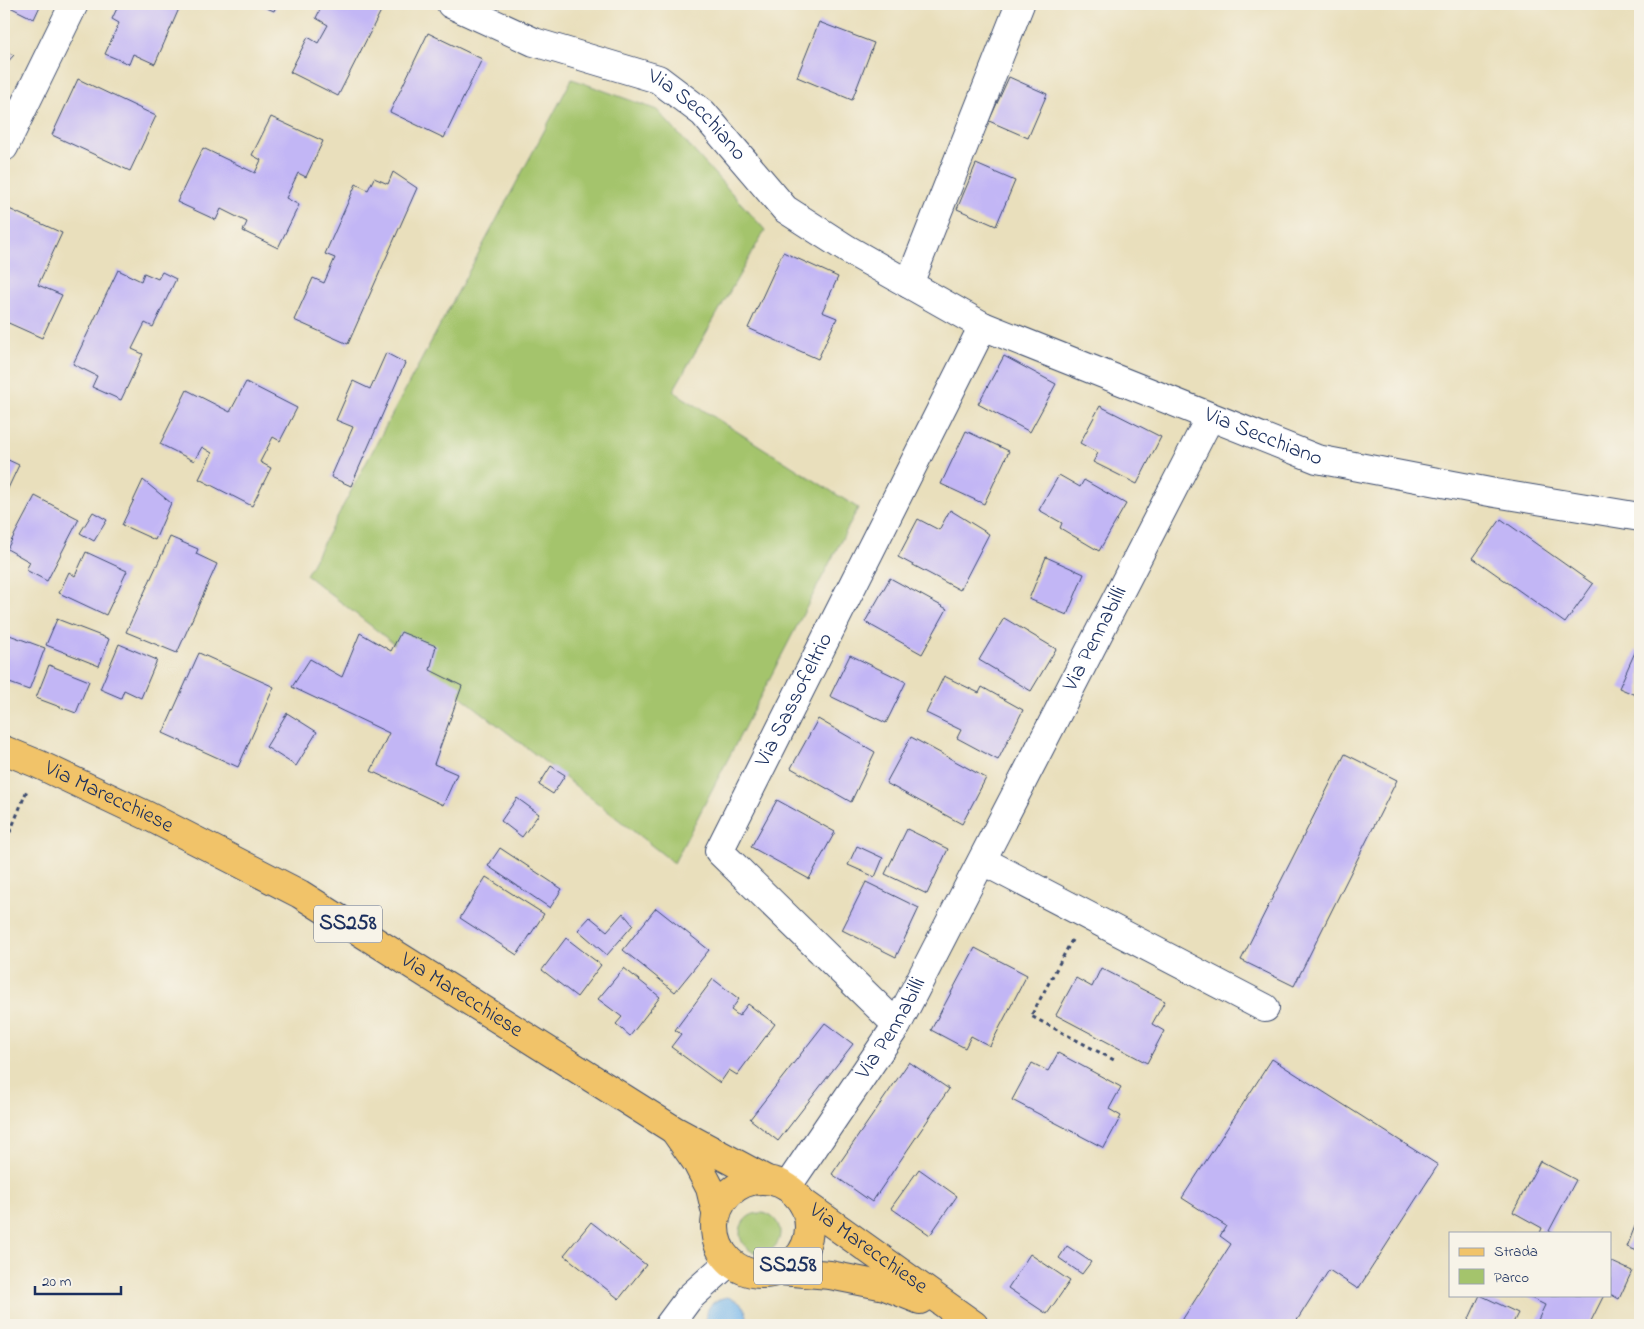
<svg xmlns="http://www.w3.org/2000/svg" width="1644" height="1329" viewBox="0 0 1644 1329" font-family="'Indie Flower',sans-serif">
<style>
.green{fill:#a4c46c;stroke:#607a65}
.water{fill:#78b8ec;stroke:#4a74a5}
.building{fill:#c2b6f5}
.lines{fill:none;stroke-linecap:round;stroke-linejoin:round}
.minor-casing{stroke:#3a496c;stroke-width:30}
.major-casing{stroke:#3a496c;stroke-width:30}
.path{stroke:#3a496c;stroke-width:3;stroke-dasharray:4 4;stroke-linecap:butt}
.minor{stroke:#fff;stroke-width:28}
.major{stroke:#f1c369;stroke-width:28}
.labels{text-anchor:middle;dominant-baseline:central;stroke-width:4;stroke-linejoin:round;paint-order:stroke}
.shield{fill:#f7f3e8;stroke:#5d6a87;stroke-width:1}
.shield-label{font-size:21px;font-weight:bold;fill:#1b2f5e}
.street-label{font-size:22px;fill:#1b2f5e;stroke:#f7f3e8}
</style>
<rect width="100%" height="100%" fill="#f7f3e8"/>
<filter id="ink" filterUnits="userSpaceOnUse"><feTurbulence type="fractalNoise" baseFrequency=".02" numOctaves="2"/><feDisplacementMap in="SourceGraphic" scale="10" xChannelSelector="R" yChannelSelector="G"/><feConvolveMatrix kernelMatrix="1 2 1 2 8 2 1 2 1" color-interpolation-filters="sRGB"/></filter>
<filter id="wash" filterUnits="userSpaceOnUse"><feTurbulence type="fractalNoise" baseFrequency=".0096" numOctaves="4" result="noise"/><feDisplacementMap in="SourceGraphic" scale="20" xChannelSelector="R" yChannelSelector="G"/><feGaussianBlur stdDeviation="1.12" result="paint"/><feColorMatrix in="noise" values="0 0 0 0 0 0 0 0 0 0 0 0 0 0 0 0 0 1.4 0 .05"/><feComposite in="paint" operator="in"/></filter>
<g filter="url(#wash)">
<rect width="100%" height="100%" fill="#e9dfbc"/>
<path class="green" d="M 572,79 L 657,110 L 765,230 L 673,391 L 858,508 L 674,863 L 306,575 Z
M740 1233a20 20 0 1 1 40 0a20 20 0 1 1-40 0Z"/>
<path class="water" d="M 727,1297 C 741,1301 750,1310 746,1325 L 707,1325 C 703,1309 712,1300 727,1297 Z"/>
<g id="blocks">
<path class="building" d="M 4,4 L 41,4 L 34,19 Z
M 119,4 L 181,4 L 155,64 L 133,54 L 129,64 L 105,54 L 119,23 L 112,19 Z
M 257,4 L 277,4 L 274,11 Z
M 323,4 L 384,5 L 338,96 L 290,72 L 308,37 L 318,43 L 328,25 L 316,18 Z
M 819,22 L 874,43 L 852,100 L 797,77 Z
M 428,33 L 482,59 L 444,138 L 390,112 Z
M 4,51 L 14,55 L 4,66 Z
M 1009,77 L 1047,94 L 1028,138 L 989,121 Z
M 78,79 L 156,116 L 130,171 L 52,135 Z
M 271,117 L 323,141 L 306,177 L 298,173 L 286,198 L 299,205 L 278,248 L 243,231 L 247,222 L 221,209 L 216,220 L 177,202 L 203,148 L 255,173 L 261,160 L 252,155 Z
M 976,164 L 1015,181 L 996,226 L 957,209 Z
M 393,172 L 417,188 L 348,344 L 294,320 L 313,278 L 324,283 L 335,258 L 325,254 L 356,184 L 368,190 L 374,178 L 388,184 Z
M 9,209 L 62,233 L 38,285 L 62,295 L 42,338 L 4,321 L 4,220 Z
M 783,252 L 838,277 L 822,312 L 837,318 L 818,359 L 748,328 Z
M 118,270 L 141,281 L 144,273 L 158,279 L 162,272 L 176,279 L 153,327 L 145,323 L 132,349 L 143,354 L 121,400 L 92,387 L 97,376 L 73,364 Z
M 386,353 L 405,363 L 351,486 L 331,477 L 353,427 L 336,420 L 353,381 L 370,389 Z
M 1004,356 L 1056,384 L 1030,432 L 978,404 Z
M 246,382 L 297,408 L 280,441 L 273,437 L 260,462 L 271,468 L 252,506 L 199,479 L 212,453 L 202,447 L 194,461 L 160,444 L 187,390 L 230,412 Z
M 1100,406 L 1161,437 L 1137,484 L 1093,462 L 1098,453 L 1080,443 Z
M 966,431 L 1009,451 L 984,504 L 941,484 Z
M 4,458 L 19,465 L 4,497 Z
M 1059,475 L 1080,487 L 1084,480 L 1126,504 L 1099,551 L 1060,528 L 1062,523 L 1039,510 Z
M 143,480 L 171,503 L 155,540 L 122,525 Z
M 35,496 L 79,519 L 47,581 L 26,570 L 30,562 L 7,549 Z
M 950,510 L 989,534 L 960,590 L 898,557 L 918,519 L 939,530 Z
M 93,512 L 107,520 L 94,541 L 80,533 Z
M 1501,519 L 1593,584 L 1565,623 L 1473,558 Z
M 170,537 L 198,549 L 196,554 L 217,564 L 177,653 L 126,632 Z
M 86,552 L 127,571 L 106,615 L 59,593 L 69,572 L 75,576 Z
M 1046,557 L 1084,574 L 1067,615 L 1029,599 Z
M 890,578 L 947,609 L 922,654 L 865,622 Z
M 1004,618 L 1056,649 L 1031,691 L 979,660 Z
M 57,619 L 109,639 L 99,666 L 46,645 Z
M 401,632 L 436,646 L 430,670 L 462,686 L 434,764 L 457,774 L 443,805 L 371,771 L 389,733 L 292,687 L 310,659 L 342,677 L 360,633 L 391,651 Z
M 4,633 L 45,648 L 29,690 L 4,681 Z
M 119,644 L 157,660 L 141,698 L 124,690 L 121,698 L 100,689 Z
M 1636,650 L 1640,652 L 1640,697 L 1619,688 Z
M 199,653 L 274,687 L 238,767 L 163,733 Z
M 850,655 L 906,682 L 886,723 L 830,696 Z
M 49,665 L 89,681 L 76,713 L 36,698 Z
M 944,676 L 979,693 L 982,687 L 1023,710 L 998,760 L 957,738 L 961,730 L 926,713 Z
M 287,713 L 317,732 L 296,766 L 266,747 Z
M 818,719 L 875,752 L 851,802 L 791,768 Z
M 911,737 L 986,778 L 962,824 L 886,783 Z
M 1345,754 L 1397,780 L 1294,986 L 1241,960 Z
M 551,766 L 565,775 L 553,794 L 539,785 Z
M 517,798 L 539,814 L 522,837 L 501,821 Z
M 777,800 L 835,832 L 809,879 L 751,847 Z
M 907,829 L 948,849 L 927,894 L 885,874 Z
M 857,846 L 883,858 L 875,877 L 848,865 Z
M 500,848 L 562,889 L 550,908 L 488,866 Z
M 486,877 L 544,914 L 517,955 L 460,918 Z
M 866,882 L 919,908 L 896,957 L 842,930 Z
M 656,908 L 709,950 L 675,992 L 623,950 Z
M 623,913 L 633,925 L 607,955 L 578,930 L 590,917 L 607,931 Z
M 566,938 L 601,965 L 577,997 L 542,970 Z
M 975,948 L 1027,975 L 990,1046 L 971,1036 L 965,1048 L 931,1030 Z
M 624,968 L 660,997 L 630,1036 L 616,1024 L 622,1017 L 598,999 Z
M 1101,968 L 1165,1001 L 1152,1024 L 1164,1031 L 1147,1063 L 1056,1015 L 1076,978 L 1092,987 Z
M 713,979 L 739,999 L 731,1010 L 739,1016 L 748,1004 L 775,1024 L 737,1075 L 729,1070 L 720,1083 L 671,1047 L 681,1034 L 675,1030 Z
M 825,1023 L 853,1044 L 778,1141 L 750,1119 Z
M 1058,1053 L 1121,1087 L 1109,1109 L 1121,1116 L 1104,1148 L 1012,1100 L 1032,1063 L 1048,1071 Z
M 1272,1059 L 1438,1165 L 1358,1289 L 1329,1270 L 1294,1325 L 1179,1325 L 1231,1244 L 1220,1236 L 1226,1226 L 1182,1198 Z
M 909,1062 L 949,1089 L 872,1202 L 832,1174 Z
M 1540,1161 L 1576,1180 L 1549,1231 L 1552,1233 L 1540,1233 L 1542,1228 L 1513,1212 Z
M 919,1169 L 957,1196 L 930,1235 L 891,1208 Z
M 591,1222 L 646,1265 L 619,1299 L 564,1255 Z
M 1635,1226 L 1640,1228 L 1640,1252 L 1627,1247 Z
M 1067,1246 L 1091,1262 L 1082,1274 L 1059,1258 Z
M 1030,1254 L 1070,1281 L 1047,1314 L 1008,1288 Z
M 1610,1261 L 1632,1271 L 1619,1299 L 1610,1294 Z
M 1480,1295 L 1518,1313 L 1512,1325 L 1466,1325 Z
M 1525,1295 L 1604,1295 L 1589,1325 L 1550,1325 L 1538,1320 L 1545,1305 Z"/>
</g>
</g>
<g filter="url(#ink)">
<use href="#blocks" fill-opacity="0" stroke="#3a496c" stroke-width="1"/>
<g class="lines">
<g class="minor-casing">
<g id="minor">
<path id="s1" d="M 451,4 L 534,42 L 658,79 L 703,113 L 785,209 L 847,249 L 983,326 L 1317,459 L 1495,493 L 1640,517"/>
<path d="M 4,147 L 74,4"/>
<path d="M 909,284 L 1020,4"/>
<path d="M 983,861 L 1265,1008"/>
<path id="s2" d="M 897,1025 L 719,851 L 983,326"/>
<path id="s3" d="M 787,1187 L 897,1025 L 1210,417"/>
<path d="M 669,1325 L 689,1298 L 729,1262"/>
</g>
</g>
<g class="major-casing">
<g id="major">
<path id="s4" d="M 4,750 L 38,764 L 148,816 L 300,894 L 674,1130 L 767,1180"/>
<path d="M 676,1133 L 697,1163 L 710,1188 L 716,1213"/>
<circle cx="762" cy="1227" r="47"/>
<path id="s5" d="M 802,1202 L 974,1325"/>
<path d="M 780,1271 L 830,1275 L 885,1286 L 920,1300"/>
</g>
</g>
<path class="path" d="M 4,847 L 27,790
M 1072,940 L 1031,1016 L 1114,1060"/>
<use href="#minor" class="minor"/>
<use href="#major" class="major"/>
</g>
</g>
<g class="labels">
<g class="shield">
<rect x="314" y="905.5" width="68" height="37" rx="4"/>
<rect x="754" y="1247.5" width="68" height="37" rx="4"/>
</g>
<g class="shield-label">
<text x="348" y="924">SS258</text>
<text x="788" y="1266">SS258</text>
</g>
<g class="street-label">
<text stroke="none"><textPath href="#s1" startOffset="274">Via Secchiano</textPath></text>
<text stroke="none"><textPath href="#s1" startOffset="935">Via Secchiano</textPath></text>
<text stroke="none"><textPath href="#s3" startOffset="630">Via Pennabilli</textPath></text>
<text stroke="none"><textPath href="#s2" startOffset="418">Via Sassofeltrio</textPath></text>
<text stroke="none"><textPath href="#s4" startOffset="115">Via Marecchiese</textPath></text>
<text stroke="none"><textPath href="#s4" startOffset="520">Via Marecchiese</textPath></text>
<text stroke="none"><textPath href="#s3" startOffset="190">Via Pennabilli</textPath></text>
<text stroke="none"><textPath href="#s5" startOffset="81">Via Marecchiese</textPath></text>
</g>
</g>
<rect width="1644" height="1329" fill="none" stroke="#f7f3e8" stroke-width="20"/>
<rect x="1449" y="1232" width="162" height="65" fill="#f7f3e8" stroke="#9fa5b1"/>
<rect x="1459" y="1248" width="25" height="8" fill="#f1c369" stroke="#9fa5b1"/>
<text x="1494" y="1256" font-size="15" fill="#1b2f5e">Strada</text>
<rect x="1459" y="1269" width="25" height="15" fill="#a4c46c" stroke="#9fa5b1"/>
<text x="1494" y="1282" font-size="15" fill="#1b2f5e">Parco</text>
<path d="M35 1286v8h86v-8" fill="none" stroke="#1b2f5e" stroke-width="2.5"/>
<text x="42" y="1286" font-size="15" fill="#1b2f5e" stroke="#f7f3e8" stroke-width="4" paint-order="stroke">20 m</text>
</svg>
